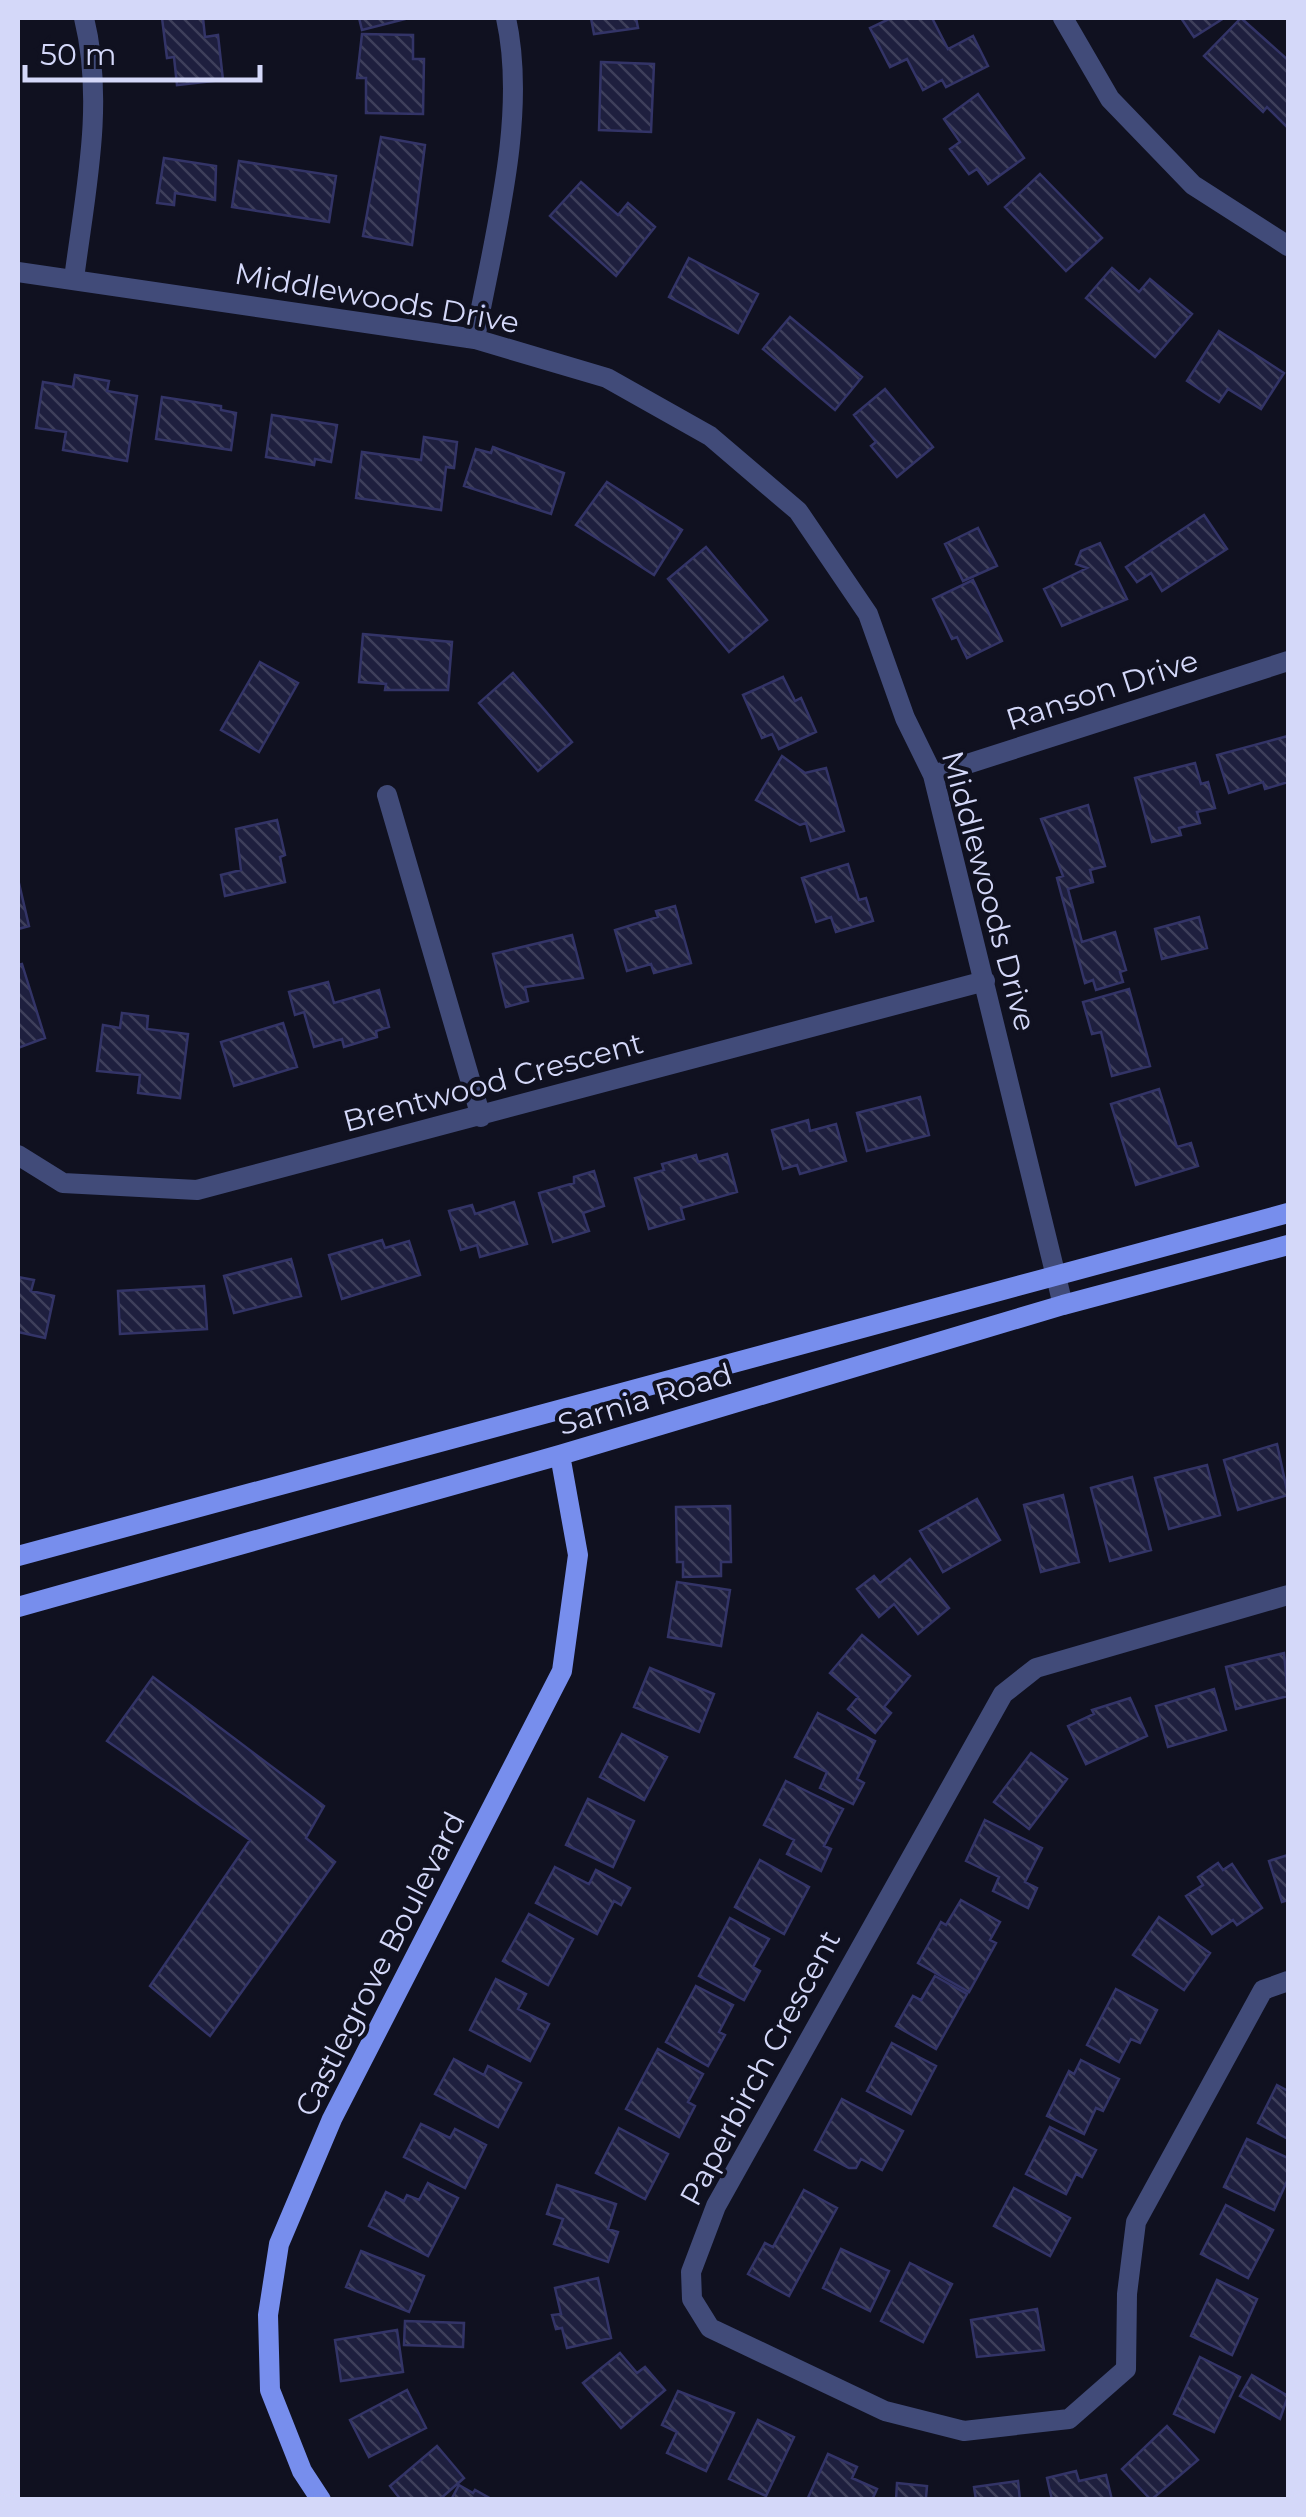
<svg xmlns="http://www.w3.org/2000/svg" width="1306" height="2517" viewBox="0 0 1306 2517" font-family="Montserrat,sans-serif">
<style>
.building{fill:url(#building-back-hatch);stroke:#333467;stroke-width:2.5}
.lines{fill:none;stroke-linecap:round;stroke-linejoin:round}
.street{stroke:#414b79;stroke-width:20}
.secondary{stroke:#778eed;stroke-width:20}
.labels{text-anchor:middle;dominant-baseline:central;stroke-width:8;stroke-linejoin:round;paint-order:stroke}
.street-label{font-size:30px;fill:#d4d8f9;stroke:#101120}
</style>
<defs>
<pattern id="building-back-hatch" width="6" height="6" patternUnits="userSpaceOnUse" patternTransform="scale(2.5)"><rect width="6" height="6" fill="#1e1f3e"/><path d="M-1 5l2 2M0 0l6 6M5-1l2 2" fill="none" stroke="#3e3f5b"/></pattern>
</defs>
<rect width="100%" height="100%" fill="#101120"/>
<path class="building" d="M 162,18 L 203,18 L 205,37 L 218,35 L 223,80 L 177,85 L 174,57 L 167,58 Z
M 359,18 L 409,18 L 362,30 Z
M 591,18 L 636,18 L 638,28 L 594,34 Z
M 891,18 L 932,18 L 948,49 L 973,36 L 988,66 L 946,87 L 942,80 L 923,90 L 907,59 L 890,67 L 870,28 Z
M 1181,18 L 1224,18 L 1194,37 Z
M 1241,18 L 1288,60 L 1288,128 L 1267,107 L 1263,112 L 1204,56 Z
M 362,34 L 413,35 L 413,59 L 424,59 L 423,114 L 366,113 L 366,78 L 357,78 Z
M 601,62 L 654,64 L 651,132 L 599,130 Z
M 978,94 L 1024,158 L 988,184 L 977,169 L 969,174 L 950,149 L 960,142 L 944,119 Z
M 381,137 L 425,145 L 412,245 L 363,236 Z
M 164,158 L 216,166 L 215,200 L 175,193 L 174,205 L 157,203 Z
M 239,161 L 336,176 L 329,222 L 232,207 Z
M 1040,174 L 1102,238 L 1066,271 L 1005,207 Z
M 581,182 L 618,215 L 628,203 L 655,227 L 616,276 L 550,216 Z
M 689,258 L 758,294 L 738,333 L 669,297 Z
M 1112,268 L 1139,292 L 1150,279 L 1192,314 L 1155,357 L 1086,298 Z
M 790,317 L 862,377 L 835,410 L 763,349 Z
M 1219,331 L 1284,373 L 1261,409 L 1228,389 L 1219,402 L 1187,381 Z
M 75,375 L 109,381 L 107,391 L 137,396 L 127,461 L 63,450 L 66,432 L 36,428 L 43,382 L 73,387 Z
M 885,389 L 933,447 L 897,477 L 871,446 L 876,442 L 854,415 Z
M 162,397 L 221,406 L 221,410 L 236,413 L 231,450 L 156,439 Z
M 272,415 L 337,425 L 331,462 L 315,459 L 314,465 L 266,457 Z
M 424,437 L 457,442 L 454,468 L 446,467 L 441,510 L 356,498 L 362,452 L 421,460 Z
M 493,447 L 564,473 L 551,514 L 464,486 L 476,449 L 491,453 Z
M 607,482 L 682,530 L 654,575 L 576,525 Z
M 1204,515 L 1227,549 L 1162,591 L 1151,573 L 1137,582 L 1126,567 Z
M 978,528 L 997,566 L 963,581 L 945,544 Z
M 1100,543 L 1127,599 L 1062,626 L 1044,589 L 1087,568 L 1076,564 L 1081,551 Z
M 706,547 L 767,620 L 729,652 L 668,579 Z
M 973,580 L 1002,641 L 967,658 L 957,637 L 952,639 L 933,599 Z
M 363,634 L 452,642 L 448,690 L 385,690 L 386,684 L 359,682 Z
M 260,662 L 298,683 L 259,752 L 221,730 Z
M 513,673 L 572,742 L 538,771 L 479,703 Z
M 783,677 L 795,701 L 801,698 L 816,732 L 779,749 L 772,734 L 762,738 L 743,695 Z
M 1288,736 L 1288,782 L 1265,789 L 1263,782 L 1229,793 L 1217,755 Z
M 782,756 L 805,773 L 826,768 L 844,831 L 811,841 L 806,823 L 800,825 L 756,800 Z
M 1195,763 L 1201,784 L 1208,782 L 1215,808 L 1197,812 L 1200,823 L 1179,828 L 1181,835 L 1152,842 L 1135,778 Z
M 1088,805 L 1105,866 L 1090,870 L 1093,882 L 1068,889 L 1082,942 L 1115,932 L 1126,970 L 1120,972 L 1123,982 L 1096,990 L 1093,980 L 1085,983 L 1057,878 L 1063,876 L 1041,819 Z
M 277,820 L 285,855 L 280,857 L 285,882 L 225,896 L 221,875 L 241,870 L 236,829 Z
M 848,864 L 859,900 L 866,898 L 873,921 L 836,932 L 831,917 L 816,922 L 802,878 Z
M 18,879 L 29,926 L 18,929 Z
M 675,906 L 691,963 L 654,973 L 651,964 L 627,971 L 615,930 L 658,917 L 656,911 Z
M 1199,917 L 1207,948 L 1162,959 L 1155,929 Z
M 572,935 L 583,978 L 525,987 L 528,1001 L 506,1007 L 493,954 Z
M 22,964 L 45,1038 L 18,1048 L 18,965 Z
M 328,982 L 334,1003 L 379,990 L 389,1027 L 376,1031 L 377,1037 L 344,1047 L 342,1039 L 314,1047 L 304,1012 L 295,1015 L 289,992 Z
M 1129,989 L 1150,1066 L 1112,1076 L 1101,1032 L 1092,1034 L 1083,1002 Z
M 122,1013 L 148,1016 L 147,1029 L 188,1034 L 180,1098 L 138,1093 L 140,1075 L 97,1071 L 103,1025 L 120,1028 Z
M 283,1023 L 297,1067 L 234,1086 L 221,1042 Z
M 1159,1089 L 1177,1147 L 1191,1143 L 1198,1166 L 1136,1185 L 1111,1104 Z
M 920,1097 L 929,1135 L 867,1151 L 857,1113 Z
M 808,1120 L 810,1131 L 836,1124 L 846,1161 L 800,1174 L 797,1165 L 783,1169 L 772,1130 Z
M 727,1154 L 737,1192 L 681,1208 L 684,1219 L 649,1229 L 635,1178 L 664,1170 L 662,1164 L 696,1155 L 698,1162 Z
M 594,1171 L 604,1206 L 583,1213 L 589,1231 L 553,1242 L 539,1193 L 574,1183 L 574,1177 Z
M 514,1202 L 527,1244 L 480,1257 L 477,1245 L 461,1250 L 449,1211 L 472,1205 L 475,1214 Z
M 382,1240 L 385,1248 L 409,1241 L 420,1275 L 342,1299 L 329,1255 Z
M 291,1259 L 301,1296 L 234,1313 L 224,1276 Z
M 18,1277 L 34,1280 L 31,1291 L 54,1296 L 45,1338 L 18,1332 Z
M 204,1286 L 207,1329 L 120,1334 L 118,1291 Z
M 1277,1444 L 1288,1495 L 1238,1510 L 1224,1460 Z
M 1207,1465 L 1220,1515 L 1169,1529 L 1155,1478 Z
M 1132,1477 L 1151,1550 L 1110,1561 L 1091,1488 Z
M 1063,1495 L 1079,1562 L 1041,1572 L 1024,1505 Z
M 977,1499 L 1000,1540 L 943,1572 L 920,1531 Z
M 730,1506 L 731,1562 L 721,1562 L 721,1576 L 683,1577 L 683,1562 L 677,1562 L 676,1507 Z
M 910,1559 L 949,1608 L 918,1634 L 894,1604 L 879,1617 L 857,1589 L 874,1576 L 880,1583 Z
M 677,1582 L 730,1590 L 721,1646 L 668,1637 Z
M 862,1635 L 910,1676 L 884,1707 L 891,1713 L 875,1733 L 848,1709 L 858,1697 L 830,1673 Z
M 1284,1653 L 1288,1696 L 1236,1709 L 1226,1667 Z
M 650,1668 L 714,1694 L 699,1732 L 634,1707 Z
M 153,1677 L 324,1806 L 306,1838 L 335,1862 L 210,2036 L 150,1986 L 250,1840 L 107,1741 Z
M 1214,1689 L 1226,1730 L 1168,1747 L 1156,1706 Z
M 1130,1698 L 1147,1736 L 1086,1764 L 1068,1726 L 1094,1714 L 1092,1710 Z
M 818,1713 L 875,1741 L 857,1779 L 864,1783 L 853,1804 L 820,1788 L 827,1772 L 795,1757 Z
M 622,1734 L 667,1757 L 644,1800 L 600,1777 Z
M 1031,1753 L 1067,1779 L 1029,1829 L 994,1802 Z
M 786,1781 L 843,1809 L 824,1846 L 831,1849 L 821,1871 L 787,1854 L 794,1840 L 764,1825 Z
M 588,1799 L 634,1821 L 613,1867 L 566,1845 Z
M 985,1820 L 1042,1848 L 1025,1882 L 1037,1888 L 1028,1908 L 993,1891 L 999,1877 L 966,1861 Z
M 1288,1855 L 1288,1900 L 1282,1902 L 1269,1861 Z
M 760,1860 L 809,1887 L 784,1934 L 735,1907 Z
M 1218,1863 L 1223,1870 L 1232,1864 L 1262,1908 L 1237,1925 L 1233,1920 L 1212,1934 L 1186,1896 L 1203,1885 L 1198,1877 Z
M 555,1867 L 589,1884 L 596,1870 L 630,1888 L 621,1905 L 614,1901 L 597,1934 L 536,1903 Z
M 961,1900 L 1000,1922 L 990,1940 L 996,1943 L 969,1992 L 918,1963 L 941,1922 L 946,1925 Z
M 529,1914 L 573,1939 L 548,1985 L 503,1961 Z
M 1159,1917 L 1210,1953 L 1184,1990 L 1133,1955 Z
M 730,1918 L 769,1939 L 753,1967 L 760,1971 L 744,2000 L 699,1976 Z
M 935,1976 L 967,1994 L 936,2049 L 896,2026 L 913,1996 L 921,2000 Z
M 496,1979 L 526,1994 L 518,2009 L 549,2024 L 530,2061 L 470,2030 Z
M 696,1986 L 733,2005 L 719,2032 L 725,2035 L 708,2066 L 666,2042 Z
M 1116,1989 L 1157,2010 L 1140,2043 L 1131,2039 L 1119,2062 L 1087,2045 Z
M 892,2043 L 936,2066 L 911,2114 L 867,2091 Z
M 658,2049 L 703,2074 L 688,2102 L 695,2106 L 679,2137 L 626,2109 Z
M 454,2059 L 484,2075 L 488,2066 L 521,2083 L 498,2127 L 435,2094 Z
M 1081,2060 L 1119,2079 L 1103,2111 L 1096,2108 L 1084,2134 L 1047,2116 L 1069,2071 L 1074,2074 Z
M 1277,2085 L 1288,2091 L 1288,2139 L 1258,2123 Z
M 842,2099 L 903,2131 L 882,2170 L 861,2159 L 856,2168 L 849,2168 L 815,2150 Z
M 421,2124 L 450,2138 L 455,2129 L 486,2145 L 465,2188 L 404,2157 Z
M 1050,2127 L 1096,2150 L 1082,2177 L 1076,2174 L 1066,2194 L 1026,2174 Z
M 619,2128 L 668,2154 L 645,2199 L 596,2173 Z
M 1247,2139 L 1288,2158 L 1288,2179 L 1274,2210 L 1224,2187 Z
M 428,2183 L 458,2198 L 428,2256 L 369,2226 L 386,2192 L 404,2201 L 407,2195 L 419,2200 Z
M 557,2185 L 616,2204 L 608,2229 L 618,2232 L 608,2262 L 554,2244 L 563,2219 L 547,2214 Z
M 1014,2188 L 1070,2218 L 1050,2256 L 994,2226 Z
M 804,2190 L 837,2208 L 789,2296 L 748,2274 L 765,2243 L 773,2247 Z
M 1226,2205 L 1273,2230 L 1248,2278 L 1201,2254 Z
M 841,2249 L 889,2271 L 870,2311 L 823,2288 Z
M 361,2251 L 424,2276 L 409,2312 L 346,2287 Z
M 910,2263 L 952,2284 L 923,2342 L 881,2321 Z
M 598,2278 L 611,2338 L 567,2348 L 562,2328 L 556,2329 L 552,2315 L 561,2314 L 555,2288 Z
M 1217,2280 L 1257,2299 L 1232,2355 L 1191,2336 Z
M 1037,2309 L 1044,2350 L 977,2357 L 971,2320 Z
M 405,2321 L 464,2323 L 463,2347 L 404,2345 Z
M 397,2330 L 403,2372 L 341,2381 L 335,2340 Z
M 620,2353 L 637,2373 L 645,2367 L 665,2390 L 621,2428 L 583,2383 Z
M 1200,2357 L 1240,2377 L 1214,2432 L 1174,2414 Z
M 1252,2375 L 1288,2396 L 1280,2419 L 1240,2396 Z
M 407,2390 L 426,2428 L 369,2457 L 350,2420 Z
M 678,2391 L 734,2413 L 706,2471 L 667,2453 L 677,2432 L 662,2425 Z
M 758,2420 L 794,2437 L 766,2496 L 729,2479 Z
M 1167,2426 L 1198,2460 L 1151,2500 L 1122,2469 Z
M 437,2446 L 464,2478 L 439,2500 L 401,2500 L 390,2486 Z
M 828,2454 L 857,2467 L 852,2478 L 877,2489 L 872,2500 L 807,2500 Z
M 1076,2471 L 1079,2481 L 1106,2475 L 1112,2500 L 1052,2500 L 1047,2478 Z
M 1018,2481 L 1020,2500 L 976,2500 L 974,2487 Z
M 897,2483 L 927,2486 L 926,2498 L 942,2500 L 896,2500 Z
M 459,2485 L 473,2493 L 475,2490 L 493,2500 L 451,2500 Z"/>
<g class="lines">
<path class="street" d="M 1063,18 L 1110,99 L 1193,185 L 1288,246
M 18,272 L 475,339 L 607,378 L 710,436 L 798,511 L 868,614 L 905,718 L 933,775 L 1063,1305
M 74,279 C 85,193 105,103 84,18
M 475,339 C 493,240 528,117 506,18
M 933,775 L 1288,661
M 387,795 L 481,1117
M 18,1155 L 63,1183 L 197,1190 L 985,981
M 1288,1595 L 1036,1668 L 1003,1694 L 716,2206 L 691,2272 L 692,2299 L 710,2328 L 885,2411 L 964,2431 L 1069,2419 L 1126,2369 L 1127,2294 L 1136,2222 L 1263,1990 L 1288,1981"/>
<path class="secondary" d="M 18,1556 L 1288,1213
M 18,1607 L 560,1455 L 1063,1305 L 1288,1245
M 321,2500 L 302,2471 L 270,2390 L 268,2315 L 279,2244 L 332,2119 L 562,1671 L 578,1555 L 560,1455"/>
</g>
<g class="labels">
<g class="street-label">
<text transform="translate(377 298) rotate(10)">Middlewoods Drive</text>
<text transform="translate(1102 690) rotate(-18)">Ranson Drive</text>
<text transform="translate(989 891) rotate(75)">Middlewoods Drive</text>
<text transform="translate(493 1082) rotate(-15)">Brentwood Crescent</text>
<text transform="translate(645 1399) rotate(-17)">Sarnia Road</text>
<text transform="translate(380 1964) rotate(-63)">Castlegrove Boulevard</text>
<text transform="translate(760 2068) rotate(-62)">Paperbirch Crescent</text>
</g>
</g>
<rect width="1306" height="2517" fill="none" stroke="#d4d8f9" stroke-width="40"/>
<path d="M25 65v15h235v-15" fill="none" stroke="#d4d8f9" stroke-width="5"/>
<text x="40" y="65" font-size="30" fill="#d4d8f9" stroke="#101120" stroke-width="8" paint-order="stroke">50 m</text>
</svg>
